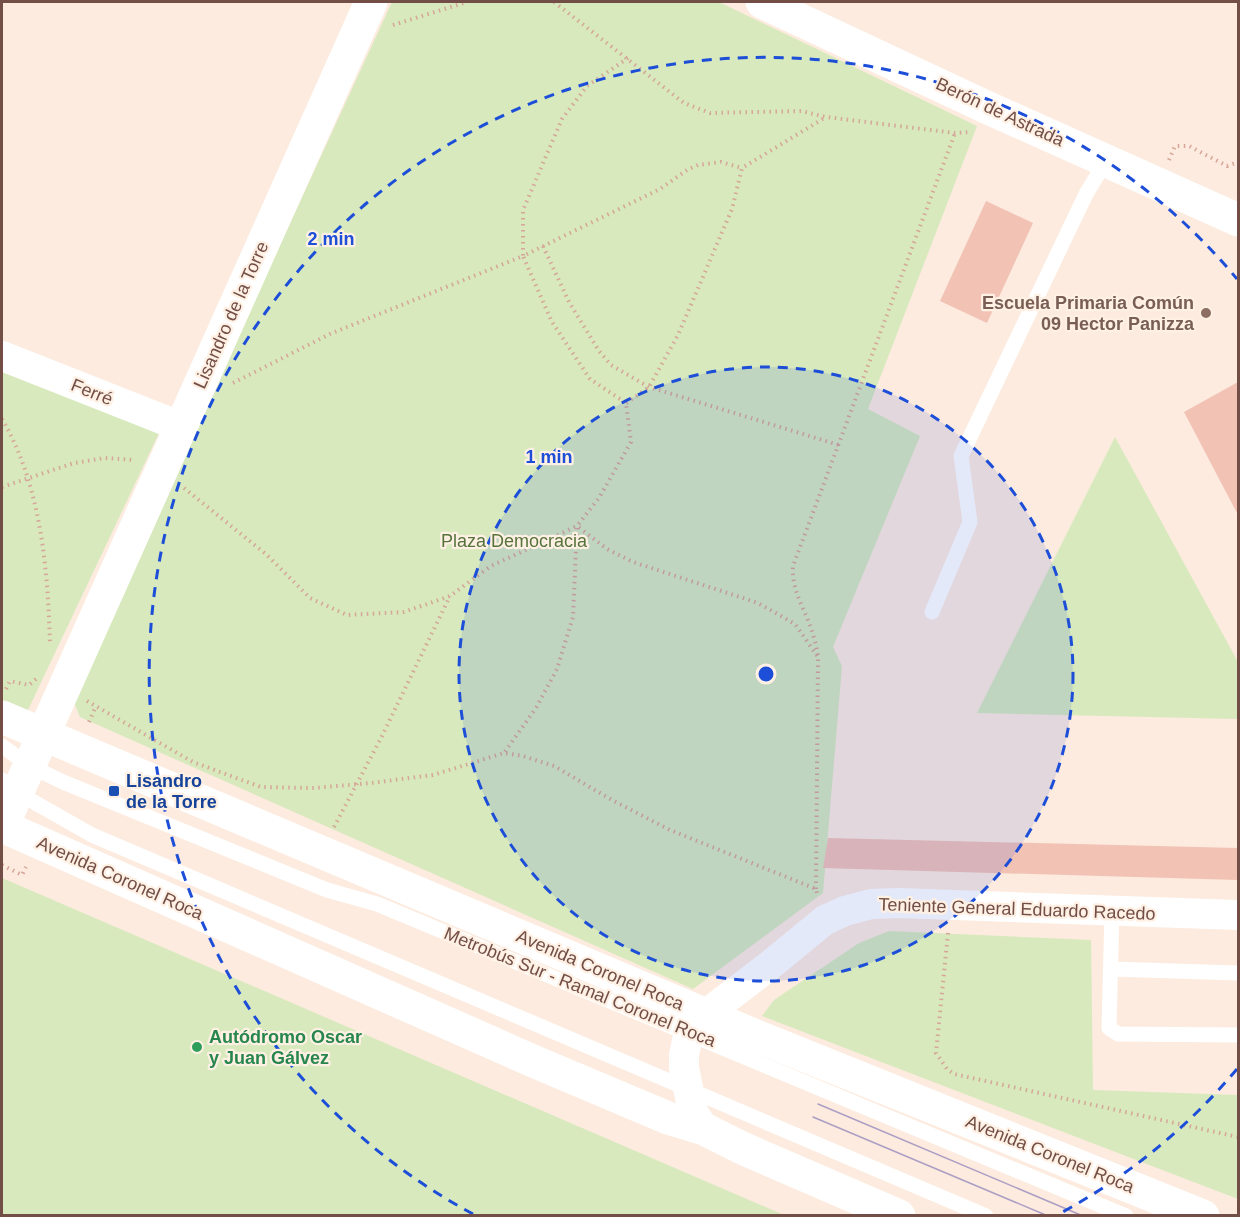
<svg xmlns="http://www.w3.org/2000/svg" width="1240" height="1217" viewBox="0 0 1240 1217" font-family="Arial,sans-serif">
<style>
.green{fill:#d7e9bd}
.building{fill:#f2c2b5}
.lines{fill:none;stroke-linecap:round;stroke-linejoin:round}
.path{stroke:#d6a699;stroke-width:4;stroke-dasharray:1.5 4.5;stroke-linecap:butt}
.service{stroke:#fff;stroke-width:15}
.minor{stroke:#fff;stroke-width:30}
.tertiary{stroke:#fff;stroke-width:33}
.secondary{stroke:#fff;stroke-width:33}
.tram{stroke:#ac9ec4;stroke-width:1.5}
.ring{fill:none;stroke:#1d4ed8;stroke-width:3;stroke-dasharray:10 8}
.education-dot{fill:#8d6e63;stroke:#fff0e4;stroke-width:2}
.transit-dot{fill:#1a4fb4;stroke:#fff0e4;stroke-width:2}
.leisure-dot{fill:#2e9e5b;stroke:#fff0e4;stroke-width:2}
.labels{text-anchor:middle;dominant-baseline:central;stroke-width:4.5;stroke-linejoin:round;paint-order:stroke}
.street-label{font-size:18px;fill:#724e46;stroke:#fff0e4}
.education-label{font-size:18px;font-weight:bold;fill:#785e54;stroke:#fff0e4;text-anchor:end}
.park-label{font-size:18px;fill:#56733c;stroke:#fff0e4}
.transit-label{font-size:18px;font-weight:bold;fill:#164399;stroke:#fff0e4;text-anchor:start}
.leisure-label{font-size:18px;font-weight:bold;fill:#27864d;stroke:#fff0e4;text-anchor:start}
.centre{fill:#1d4ed8;stroke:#fff0e4;stroke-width:3}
.ring-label{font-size:18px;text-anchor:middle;font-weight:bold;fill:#1d4ed8;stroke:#fff0e4;stroke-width:4.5;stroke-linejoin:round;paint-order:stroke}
</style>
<rect width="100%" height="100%" fill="#fcebde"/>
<path class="green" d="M 392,2 L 719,2 L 977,126 L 868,409 L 920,436 L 833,647 L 842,666 L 823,893 L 693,989 L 80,717 L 72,697 Z
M 2,372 L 159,433 L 27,712 L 2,700 Z
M 1115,437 L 1238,662 L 1238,719 L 977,713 Z
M 2,878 L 784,1215 L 785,1215 L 2,1215 Z
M 889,931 L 1091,940 L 1093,1090 L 1238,1095 L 1238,1199 L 762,1016 L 774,1000 L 859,943 Z"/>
<path class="building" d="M 986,201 L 1033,223 L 987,323 L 940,301 Z
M 1238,382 L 1238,515 L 1184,412 Z
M 828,838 L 1238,848 L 1238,880 L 823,868 Z"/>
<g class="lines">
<path class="path" d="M 554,2 L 684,103 L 710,113 L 801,111 L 826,117 L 955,133 L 970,132
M 393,25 L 467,2
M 628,58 L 587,86 L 562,119 L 523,210 L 523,256 L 660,189 L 687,170 L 698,165 L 721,162 L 742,168
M 1169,160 L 1175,146 L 1189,146 L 1227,166 L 1238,162
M 543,246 L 569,302 L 599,351 L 611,365 L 649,387 L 839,445
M 233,383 L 330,334 L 523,256 L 552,322 L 590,379 L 626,403 L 631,442 L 599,498 L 577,526 L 573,617 L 557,669 L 536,708 L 504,753
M 626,403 L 649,387 L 678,335 L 732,209 L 742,168 L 826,117
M 2,419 C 41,485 48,570 50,645
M 2,487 L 74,463 L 105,458 L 135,460
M 184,488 L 267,555 L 310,598 L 347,615 L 404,612 L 450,596 L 491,566 L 577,526 L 607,549 L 633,562 L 758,603 L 795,624 L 818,657
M 6,689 L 10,681 L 29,685 L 36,679
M 87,701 L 193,762 L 261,787 L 314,788 L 371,783 L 433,775 L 504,753 L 523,756 L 554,766 L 612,800 L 670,830 L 816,889 L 817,894
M 89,722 L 96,706
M 334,827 L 381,738 L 450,596
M 2,865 L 22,875 L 26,867
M 816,889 L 818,657 C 817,650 816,644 814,638 C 808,613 791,593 793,566 L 955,133
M 948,933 L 936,1053 L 947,1069 L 954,1074 L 1238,1137"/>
<path class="service" d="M 932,612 L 970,522 L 961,456 L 1086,194 L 1106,161
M 2,746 L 30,766 L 63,782 L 327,890 L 377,904 C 627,1006 876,1112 1126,1216
M 2,780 L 18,793 L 92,835 L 986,1216
M 1112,911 L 1109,1028 L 1118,1034 L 1238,1035
M 1111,969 L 1238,973"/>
<path class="minor" d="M 2,356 L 182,427
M 704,1129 L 693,1112 L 684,1068 L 684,1055 L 689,1031 L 697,1027 L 705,1015 L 769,966 L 825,920 L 845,911 L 871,904 L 899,903 L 1238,915"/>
<path class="tertiary" d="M 762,2 L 986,107 L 1238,220
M 2,827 L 371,2"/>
<path class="secondary" d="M 2,717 L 756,1036 L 1203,1216
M 2,826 L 533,1061 L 668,1118 L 704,1129 L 742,1148 L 899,1216"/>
<path class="tram" d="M 818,1104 L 1083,1216
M 813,1117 L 1048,1216"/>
</g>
<circle cx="766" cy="674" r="307" fill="#1d4ed8" fill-opacity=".12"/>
<g class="ring">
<circle cx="766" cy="674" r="307"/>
<path d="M1237 1069A615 615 0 0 1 1059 1214M473 1214A615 615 0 1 1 1237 279"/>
</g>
<circle class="education-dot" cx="1206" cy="313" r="6"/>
<rect class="transit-dot" x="108" y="785" width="12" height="12" rx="3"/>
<circle class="leisure-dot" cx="197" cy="1047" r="6"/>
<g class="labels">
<g class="street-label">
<text transform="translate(1000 112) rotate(25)">Berón de Astrada</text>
<text transform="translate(231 315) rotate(-66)">Lisandro de la Torre</text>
<text transform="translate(92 392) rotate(22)">Ferré</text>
<text transform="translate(120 878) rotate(24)">Avenida Coronel Roca</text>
<text transform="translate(1017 909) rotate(2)">Teniente General Eduardo Racedo</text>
<text transform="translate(600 970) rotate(23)">Avenida Coronel Roca</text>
<text transform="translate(580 987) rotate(22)">Metrobús Sur - Ramal Coronel Roca</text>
<text transform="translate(1050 1154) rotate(22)">Avenida Coronel Roca</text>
</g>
<g class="education-label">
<text x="1194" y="303">Escuela Primaria Común<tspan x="1194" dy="21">09 Hector Panizza</tspan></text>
</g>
<g class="park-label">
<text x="514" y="541">Plaza Democracia</text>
</g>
<g class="transit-label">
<text x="126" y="781">Lisandro<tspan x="126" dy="21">de la Torre</tspan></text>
</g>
<g class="leisure-label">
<text x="209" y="1037">Autódromo Oscar<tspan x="209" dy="21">y Juan Gálvez</tspan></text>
</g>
</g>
<circle cx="766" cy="674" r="9" class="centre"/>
<g class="ring-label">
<text x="331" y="245">2 min</text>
<text x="549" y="463">1 min</text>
</g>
<rect width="1240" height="1217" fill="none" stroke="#724e46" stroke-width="6"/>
</svg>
